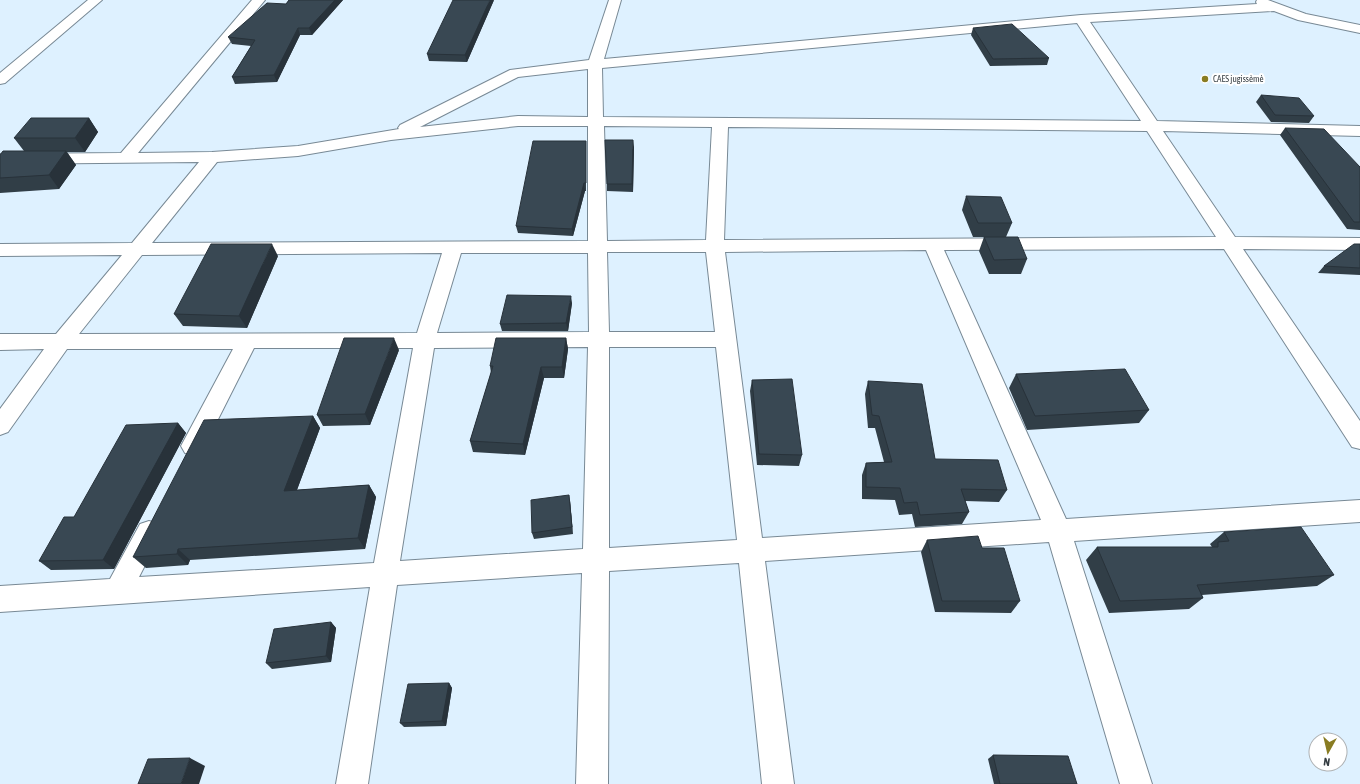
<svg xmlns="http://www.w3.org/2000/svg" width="1360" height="784" viewBox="0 0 1360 784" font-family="'Asap Condensed',sans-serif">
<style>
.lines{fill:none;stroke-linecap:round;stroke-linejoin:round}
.minor-casing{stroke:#788995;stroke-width:2}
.minor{fill:#fff;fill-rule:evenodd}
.wall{fill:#313e47}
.shaded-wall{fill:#28323a}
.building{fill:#394853;stroke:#28323a}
.poi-dot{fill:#897c22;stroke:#fff;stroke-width:1.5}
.labels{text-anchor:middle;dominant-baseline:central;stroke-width:4;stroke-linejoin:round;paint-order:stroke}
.far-poi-label{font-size:9px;fill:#353d42;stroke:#fff;text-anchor:start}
</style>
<rect width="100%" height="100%" fill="#def1ff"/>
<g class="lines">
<g class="minor-casing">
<path id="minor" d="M 88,0 L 102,0 L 5,83 L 0,84 L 0,73 Z
M 252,0 L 265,0 L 138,153 L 212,152 L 298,146 L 399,129 L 398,128 L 400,125 L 510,70 L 589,60 L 609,0 L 621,0 L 604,59 L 1081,15 L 1257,4 L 1256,2 L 1257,0 L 1268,0 L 1306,14 L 1360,25 L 1360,33 L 1298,20 L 1274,11 L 1090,22 L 1157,121 L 1360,126 L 1360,136 L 1163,131 L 1235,237 L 1360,238 L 1360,250 L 1243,249 L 1360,421 L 1360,449 L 1352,447 L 1224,249 L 944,250 L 1066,519 L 1360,500 L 1360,522 L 1074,541 L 1152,784 L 1120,784 L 1049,542 L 765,561 L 794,784 L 762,784 L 739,563 L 609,571 L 608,784 L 576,784 L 582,573 L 397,585 L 368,784 L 336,784 L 370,587 L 0,612 L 0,586 L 110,579 L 140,524 L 149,521 L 158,524 L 162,532 L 139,577 L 374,563 L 413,348 L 254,348 L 201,453 L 193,455 L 185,453 L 181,446 L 233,349 L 67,349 L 8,432 L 0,435 L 0,409 L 44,349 L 0,350 L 0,334 L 56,334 L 122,255 L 0,256 L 0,244 L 132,243 L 199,162 L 0,164 L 0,154 L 121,153 ZM 1077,23 L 1141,121 L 603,117 L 602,68 ZM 588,69 L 588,117 L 518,116 L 420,127 L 518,77 ZM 518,126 L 588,126 L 588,241 L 152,243 L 217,162 L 298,156 L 391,140 ZM 604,126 L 712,127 L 706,240 L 607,241 ZM 728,127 L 1147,131 L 1216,237 L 724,240 ZM 926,250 L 1041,520 L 762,538 L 725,252 ZM 607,252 L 706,252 L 715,332 L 609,332 ZM 442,253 L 417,333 L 79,334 L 142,255 ZM 461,253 L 588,253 L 589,332 L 437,333 ZM 588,347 L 583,549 L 400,561 L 434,348 ZM 609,347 L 716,347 L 737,540 L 609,548 Z"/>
</g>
<use href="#minor" class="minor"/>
</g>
<path class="wall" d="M 289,0 L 343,0 L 312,35 L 300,35 L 277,82 L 235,84 L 232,77 L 251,46 L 232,44 L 228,37 L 286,4 Z
M 494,0 L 467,62 L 429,61 L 427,54 Z
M 973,28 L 1049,58 L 1047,65 L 990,66 L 971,35 Z
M 1261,95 L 1314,116 L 1309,123 L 1271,122 L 1256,102 Z
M 89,118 L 98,132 L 85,152 L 67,152 L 76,165 L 59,189 L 0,193 L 0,155 L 24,151 L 14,138 Z
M 1285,128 L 1360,167 L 1360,230 L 1347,229 L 1280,135 Z
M 634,147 L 633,192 L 607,191 L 607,184 Z
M 586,148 L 586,191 L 585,191 L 573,236 L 518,233 L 516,226 Z
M 966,196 L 1012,223 L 1006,237 L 973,237 L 962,210 Z
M 984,237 L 1027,259 L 1021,274 L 989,274 L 979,251 Z
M 1360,244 L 1360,275 L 1318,273 L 1324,266 Z
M 278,256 L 247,328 L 183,326 L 174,314 Z
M 572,303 L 568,331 L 502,331 L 500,324 Z
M 566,338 L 568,349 L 564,378 L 544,378 L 525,455 L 473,452 L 470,441 L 491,373 L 490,366 Z
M 399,350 L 370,425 L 323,426 L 317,415 Z
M 1016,374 L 1149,410 L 1139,423 L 1027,430 L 1009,388 Z
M 752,380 L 802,455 L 799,466 L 757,465 L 750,391 Z
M 868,381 L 935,459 L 1007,490 L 999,502 L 965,501 L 969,512 L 962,524 L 915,527 L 912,514 L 899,515 L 895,500 L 862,499 L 862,475 L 866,463 L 884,462 L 875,428 L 868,428 L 865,394 Z
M 313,416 L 320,428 L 297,490 L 369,485 L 376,497 L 365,549 L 190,560 L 188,565 L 146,568 L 133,557 Z
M 178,423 L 186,433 L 114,569 L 51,570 L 39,561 L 74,517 Z
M 570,501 L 573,534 L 534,539 L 532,533 Z
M 1224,532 L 1334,575 L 1317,586 L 1202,595 L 1203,598 L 1189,609 L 1109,613 L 1086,560 L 1097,547 L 1212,547 L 1210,544 Z
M 927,540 L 1020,601 L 1011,613 L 935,612 L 921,552 Z
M 331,622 L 336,628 L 331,662 L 272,669 L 266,663 Z
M 449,683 L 452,688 L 446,726 L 404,727 L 400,723 Z
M 993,755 L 1077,784 L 994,784 L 988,759 Z"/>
<path class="shaded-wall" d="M 335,0 L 343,0 L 312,35 L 309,28 Z
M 490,0 L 494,0 L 467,62 L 465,55 Z
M 298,28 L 300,35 L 277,82 L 274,75 Z
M 89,118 L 98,132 L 85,152 L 75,138 Z
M 633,140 L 634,147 L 633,192 L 632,184 Z
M 66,151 L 76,165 L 59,189 L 49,175 Z
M 584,183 L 585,191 L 573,236 L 572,229 Z
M 272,244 L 278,256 L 247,328 L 239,316 Z
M 571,296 L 572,303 L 568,331 L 566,323 Z
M 394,338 L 399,350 L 370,425 L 365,414 Z
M 566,338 L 568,349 L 564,378 L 562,367 Z
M 541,367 L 544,378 L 525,455 L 523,444 Z
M 313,416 L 320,428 L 292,503 L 284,491 Z
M 178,423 L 186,433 L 114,569 L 103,560 Z
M 369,485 L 376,497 L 365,549 L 358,538 Z
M 569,495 L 570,501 L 573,534 L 572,527 Z
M 178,549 L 190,560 L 188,565 L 177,554 Z
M 331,622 L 336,628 L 331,662 L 326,656 Z
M 449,683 L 452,688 L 446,726 L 442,721 Z
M 190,758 L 205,766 L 199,784 L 181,784 Z"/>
<path class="building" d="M 289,0 L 335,0 L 309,28 L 298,28 L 274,75 L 232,77 L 255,40 L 228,37 L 267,3 L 286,4 Z
M 453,0 L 490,0 L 465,55 L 427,54 Z
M 1012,24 L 1049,58 L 993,59 L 973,28 Z
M 1261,95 L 1299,98 L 1314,116 L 1275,115 Z
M 31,118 L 89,118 L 75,138 L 14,138 Z
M 1285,128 L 1324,129 L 1360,167 L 1360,222 L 1354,222 Z
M 605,140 L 633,140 L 632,184 L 607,184 Z
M 533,141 L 586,141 L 586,183 L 584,183 L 572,229 L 516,226 Z
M 3,151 L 66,151 L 49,175 L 0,178 L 0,155 Z
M 966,196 L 1001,197 L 1012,223 L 978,223 Z
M 984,237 L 1018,237 L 1027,259 L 994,260 Z
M 211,244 L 272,244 L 239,316 L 174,314 Z
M 1354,244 L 1360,244 L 1360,268 L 1324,266 Z
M 507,295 L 571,296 L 566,323 L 500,324 Z
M 344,338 L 394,338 L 365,414 L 317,415 Z
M 496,338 L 566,338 L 562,367 L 541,367 L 523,444 L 470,441 L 493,366 L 490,366 Z
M 1125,369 L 1149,410 L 1035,416 L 1016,374 Z
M 792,379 L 802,455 L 759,454 L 752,380 Z
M 868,381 L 922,384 L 935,459 L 998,460 L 1007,490 L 961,489 L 969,512 L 920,515 L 917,502 L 904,503 L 900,488 L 866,487 L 866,463 L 892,462 L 879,416 L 872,415 Z
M 313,416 L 284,491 L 369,485 L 358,538 L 178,549 L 177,554 L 133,557 L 204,420 Z
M 178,423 L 103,560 L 39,561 L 64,517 L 74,517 L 126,425 Z
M 569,495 L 572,527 L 532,533 L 531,500 Z
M 1301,527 L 1334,575 L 1197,585 L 1203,598 L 1120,601 L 1097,547 L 1218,547 L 1218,542 L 1229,541 L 1224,532 Z
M 978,536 L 982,548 L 1004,548 L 1020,601 L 942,601 L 927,540 Z
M 331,622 L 326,656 L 266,663 L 274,629 Z
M 449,683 L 442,721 L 400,723 L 408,684 Z
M 993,755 L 1068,756 L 1077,784 L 1000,784 Z
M 190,758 L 181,784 L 138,784 L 148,759 Z"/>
<circle class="poi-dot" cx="1205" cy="79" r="4"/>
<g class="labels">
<g class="far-poi-label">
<text x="1213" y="79">CAES jugissèmè</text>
</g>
</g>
<g transform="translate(1328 752) rotate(188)"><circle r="19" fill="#ffffff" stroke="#aeb1b3"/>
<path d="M0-3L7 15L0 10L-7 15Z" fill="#897c22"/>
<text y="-6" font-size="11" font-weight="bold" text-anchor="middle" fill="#353d42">N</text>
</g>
</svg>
